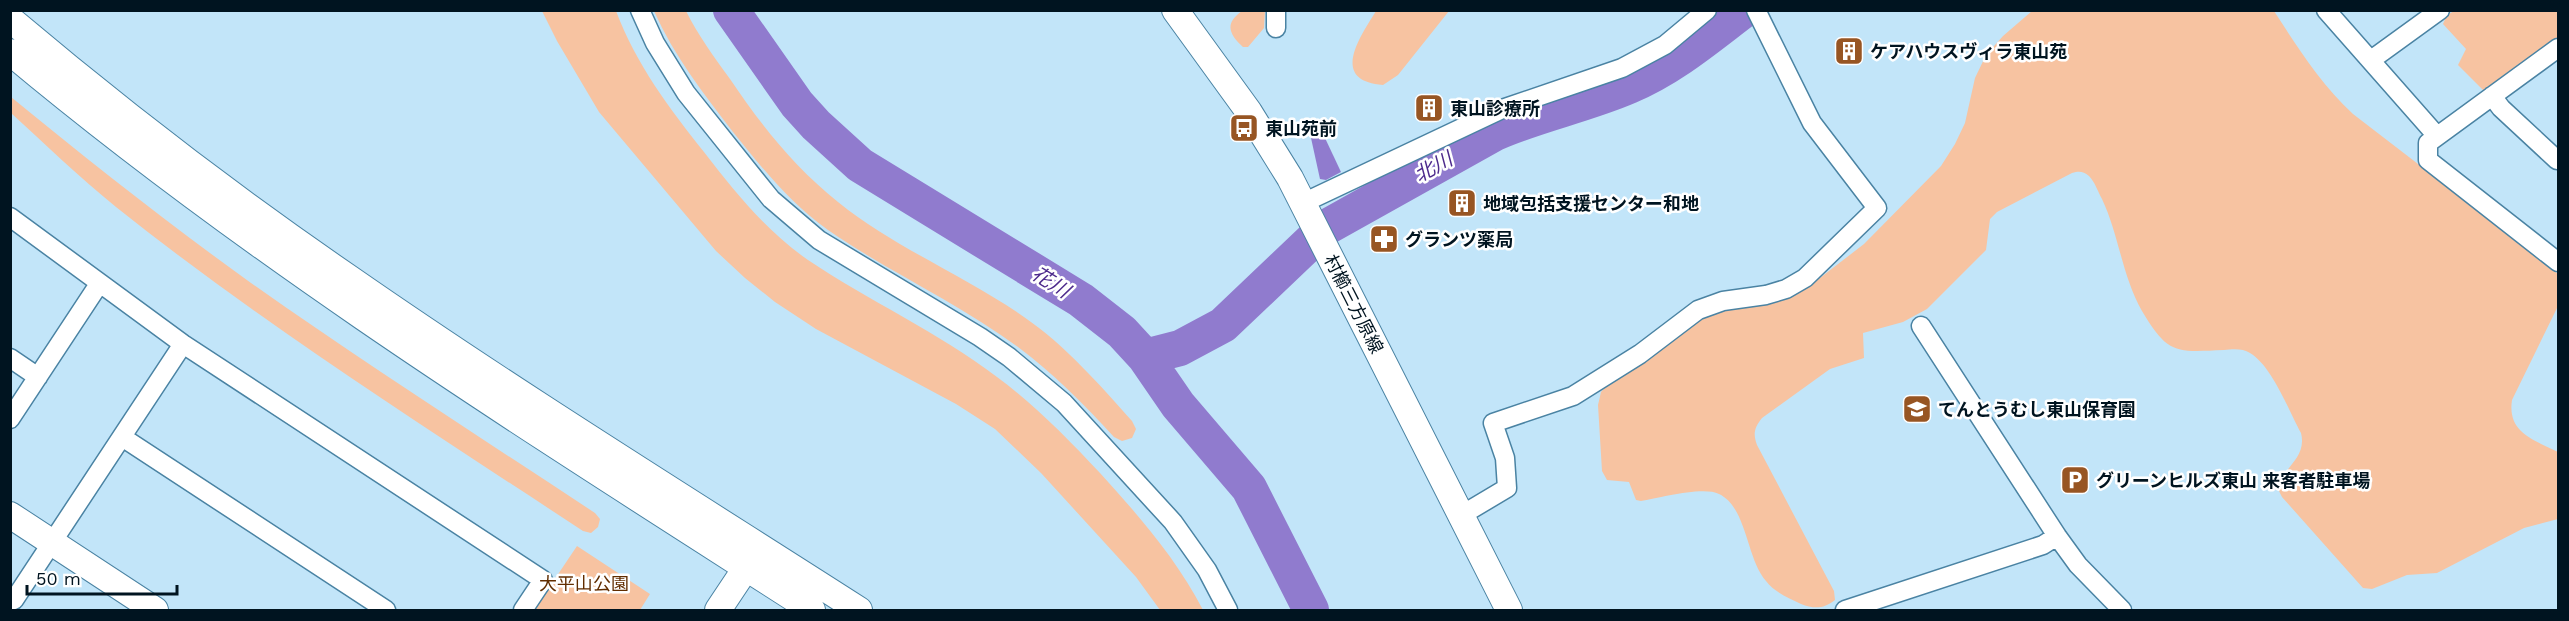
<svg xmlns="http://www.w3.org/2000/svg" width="2569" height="621" viewBox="0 0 2569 621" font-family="'Work Sans','Noto Sans JP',sans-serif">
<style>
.green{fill:#f7c3a1}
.water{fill:#907bce}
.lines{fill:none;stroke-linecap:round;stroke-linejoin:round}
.river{stroke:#907bce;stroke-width:36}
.street-casing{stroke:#4a83a3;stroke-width:21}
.secondary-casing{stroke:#4a83a3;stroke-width:28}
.street{stroke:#fff;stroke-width:18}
.secondary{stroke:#fff;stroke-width:26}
.labels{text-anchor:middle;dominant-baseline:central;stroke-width:5;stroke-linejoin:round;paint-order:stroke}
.poi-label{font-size:18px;font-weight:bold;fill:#001420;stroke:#fff;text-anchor:start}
.street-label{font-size:18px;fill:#001420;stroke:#fff}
.park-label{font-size:18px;fill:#612d00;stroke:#fff}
.water-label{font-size:20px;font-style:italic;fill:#4d2a8c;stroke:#fff}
</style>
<rect width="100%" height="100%" fill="#c2e5f9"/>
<path class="green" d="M 542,11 L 616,11 C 636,64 669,108 704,152 C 735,192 766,231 808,260 C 869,301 938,332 997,377 C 1035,405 1068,439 1100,473 C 1139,516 1176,558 1203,610 L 1160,610 L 1136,577 L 1041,473 L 995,429 L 956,404 L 816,329 L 775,302 L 745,278 L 716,251 L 599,112 L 557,41 Z
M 654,11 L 686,11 C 698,35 714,57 730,79 C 761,125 794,167 838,202 C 895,248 964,275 1024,317 C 1065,345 1099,384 1132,421 L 1136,429 L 1132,438 L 1122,441 L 1114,437 C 1084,404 1053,373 1018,347 C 958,303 889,272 828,230 C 790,203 762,168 733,132 C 703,93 674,56 654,11 Z
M 1242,11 L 1265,11 L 1264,28 L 1248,47 L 1243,47 C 1228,33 1225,23 1242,11 Z
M 1376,11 L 1449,11 L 1398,75 L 1383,85 C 1329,81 1360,37 1376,11 Z
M 2032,11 L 2274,11 C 2298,48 2320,83 2353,114 L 2526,247 L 2558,274 L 2558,306 L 2512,400 C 2507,433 2534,440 2558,452 L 2558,519 L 2524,528 L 2437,573 L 2407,575 L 2372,589 L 2363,588 L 2282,497 L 2277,487 C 2285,466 2307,457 2301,433 C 2289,411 2272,366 2250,353 C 2243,348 2232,349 2224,350 C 2176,352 2168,355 2142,311 C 2122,276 2119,235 2102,199 C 2098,192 2095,182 2089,176 C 2083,171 2079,171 2072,173 L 1997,212 L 1990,219 L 1986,250 L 1927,309 L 1903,322 L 1863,333 L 1864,358 L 1830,369 L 1762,418 C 1754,428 1753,434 1757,445 L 1834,591 L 1835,600 C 1824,609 1814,609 1801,604 C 1789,598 1774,592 1766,581 C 1746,558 1747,507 1719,494 C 1703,486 1659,498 1641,501 L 1636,500 L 1629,482 L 1607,480 L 1602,471 L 1598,405 L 1601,392 L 1610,382 L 1691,323 L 1713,311 L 1789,295 L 1816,281 L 1864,244 L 1941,166 L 1955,144 L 1965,123 L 1975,78 L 1986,55 L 2003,36 Z
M 2454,11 L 2558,11 L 2558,40 L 2488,91 L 2484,91 L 2458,65 L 2466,49 L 2443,24 L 2447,15 Z
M 11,97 C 89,161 169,224 251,283 C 364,363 480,437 595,513 L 600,519 L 598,527 L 591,533 L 583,531 C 425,427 264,325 116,207 C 79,177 45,144 11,113 Z
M 577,546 L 650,594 L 640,610 L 534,610 Z"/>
<path class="water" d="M 1311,138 L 1325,138 L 1341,172 L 1326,180 L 1320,179 Z"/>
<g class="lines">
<path class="river" d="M 731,10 L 797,104 L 816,125 L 860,165 L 1081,300 L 1122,332 L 1145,357 L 1178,405 L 1249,488 L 1311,610
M 1145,357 L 1180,348 L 1223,325 L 1325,228 L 1495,133 C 1538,114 1585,105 1629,86 C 1672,68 1707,38 1744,10"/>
<g class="street-casing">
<path id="street" d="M 640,10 L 655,43 L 686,93 L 771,199 L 819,240 L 980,337 L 1009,357 L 1064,403 L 1173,522 L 1207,570 L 1228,610
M 1276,10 L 1276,28
M 2326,10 L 2437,136
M 2558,48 L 2428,143 L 2428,160 L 2558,262
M 2371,60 L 2440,10
M 2492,96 L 2501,108 L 2557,160
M 1303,203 L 1502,109 L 1622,68 L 1665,45 L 1707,10
M 10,217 L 183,344 L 543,580 L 523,610
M 1921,326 L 2057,536 L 2078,565 L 2122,610
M 10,358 L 38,377
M 10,419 L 99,284
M 122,437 L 386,610
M 1460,516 L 1507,488 L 1505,458 L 1493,423 L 1573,396 L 1640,354 L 1698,310 L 1723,301 L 1766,295 L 1786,289 L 1805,278 L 1877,208 L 1812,123 L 1756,10
M 10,601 L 14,600 L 183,344
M 1845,610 L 2043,545 L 2057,536"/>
</g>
<g class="secondary-casing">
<path id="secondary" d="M 1175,10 L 1249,112 L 1290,178 L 1509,610
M 10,19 C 119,111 232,198 349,278 C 516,394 689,501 859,610
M 10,52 C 261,262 538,434 812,610
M 10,515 L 155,610
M 718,610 L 746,568"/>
</g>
<use href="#street" class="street"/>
<use href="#secondary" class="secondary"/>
</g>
<defs>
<g id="building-square" transform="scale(1.5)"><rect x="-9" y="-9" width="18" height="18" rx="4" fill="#975523" stroke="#fff"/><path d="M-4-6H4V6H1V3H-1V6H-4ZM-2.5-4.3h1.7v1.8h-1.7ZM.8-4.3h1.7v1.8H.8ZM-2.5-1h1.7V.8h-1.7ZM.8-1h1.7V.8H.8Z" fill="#fff"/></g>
<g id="bus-square" transform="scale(1.5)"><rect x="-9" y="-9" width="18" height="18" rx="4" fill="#975523" stroke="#fff"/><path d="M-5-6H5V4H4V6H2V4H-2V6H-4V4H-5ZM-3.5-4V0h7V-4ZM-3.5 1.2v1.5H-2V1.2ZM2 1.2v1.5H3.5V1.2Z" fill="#fff"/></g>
<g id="pharmacy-square" transform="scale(1.5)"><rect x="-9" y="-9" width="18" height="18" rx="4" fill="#975523" stroke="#fff"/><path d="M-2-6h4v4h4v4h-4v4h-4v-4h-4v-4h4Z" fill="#fff"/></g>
<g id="school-square" transform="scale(1.5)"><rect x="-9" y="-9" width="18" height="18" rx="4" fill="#975523" stroke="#fff"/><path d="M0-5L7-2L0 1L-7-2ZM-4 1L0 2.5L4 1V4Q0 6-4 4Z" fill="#fff"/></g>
<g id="parking-square" transform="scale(1.5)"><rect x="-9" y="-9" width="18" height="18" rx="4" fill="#975523" stroke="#fff"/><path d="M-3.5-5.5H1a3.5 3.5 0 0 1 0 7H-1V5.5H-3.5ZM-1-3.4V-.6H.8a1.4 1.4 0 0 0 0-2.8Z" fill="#fff"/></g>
</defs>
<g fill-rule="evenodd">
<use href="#building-square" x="1849" y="51"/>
<use href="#building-square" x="1429" y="108"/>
<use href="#bus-square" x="1244" y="128"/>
<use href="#building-square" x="1462" y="203"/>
<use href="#pharmacy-square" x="1384" y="239"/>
<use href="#school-square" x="1917" y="409"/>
<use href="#parking-square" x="2075" y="480"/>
</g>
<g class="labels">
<g class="poi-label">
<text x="1870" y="51">ケアハウスヴィラ東山苑</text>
<text x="1450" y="108">東山診療所</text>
<text x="1265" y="128">東山苑前</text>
<text x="1483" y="203">地域包括支援センター和地</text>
<text x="1405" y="239">グランツ薬局</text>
<text x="1938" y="409">てんとうむし東山保育園</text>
<text x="2096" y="480">グリーンヒルズ東山 来客者駐車場</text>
</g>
<g class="street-label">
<text transform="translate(1354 304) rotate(63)">村櫛三方原線</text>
</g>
<g class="park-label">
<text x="584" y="583">大平山公園</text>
</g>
<g class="water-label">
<text transform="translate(1433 167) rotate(-29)">北川</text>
<text transform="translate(1051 282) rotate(32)">花川</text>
</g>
</g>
<rect width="2569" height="621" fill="none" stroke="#001420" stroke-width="24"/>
<path d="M27 585v9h150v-9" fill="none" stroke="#001420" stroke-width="3"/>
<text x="36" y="585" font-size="18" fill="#001420" stroke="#ffffff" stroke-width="4.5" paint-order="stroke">50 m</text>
</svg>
